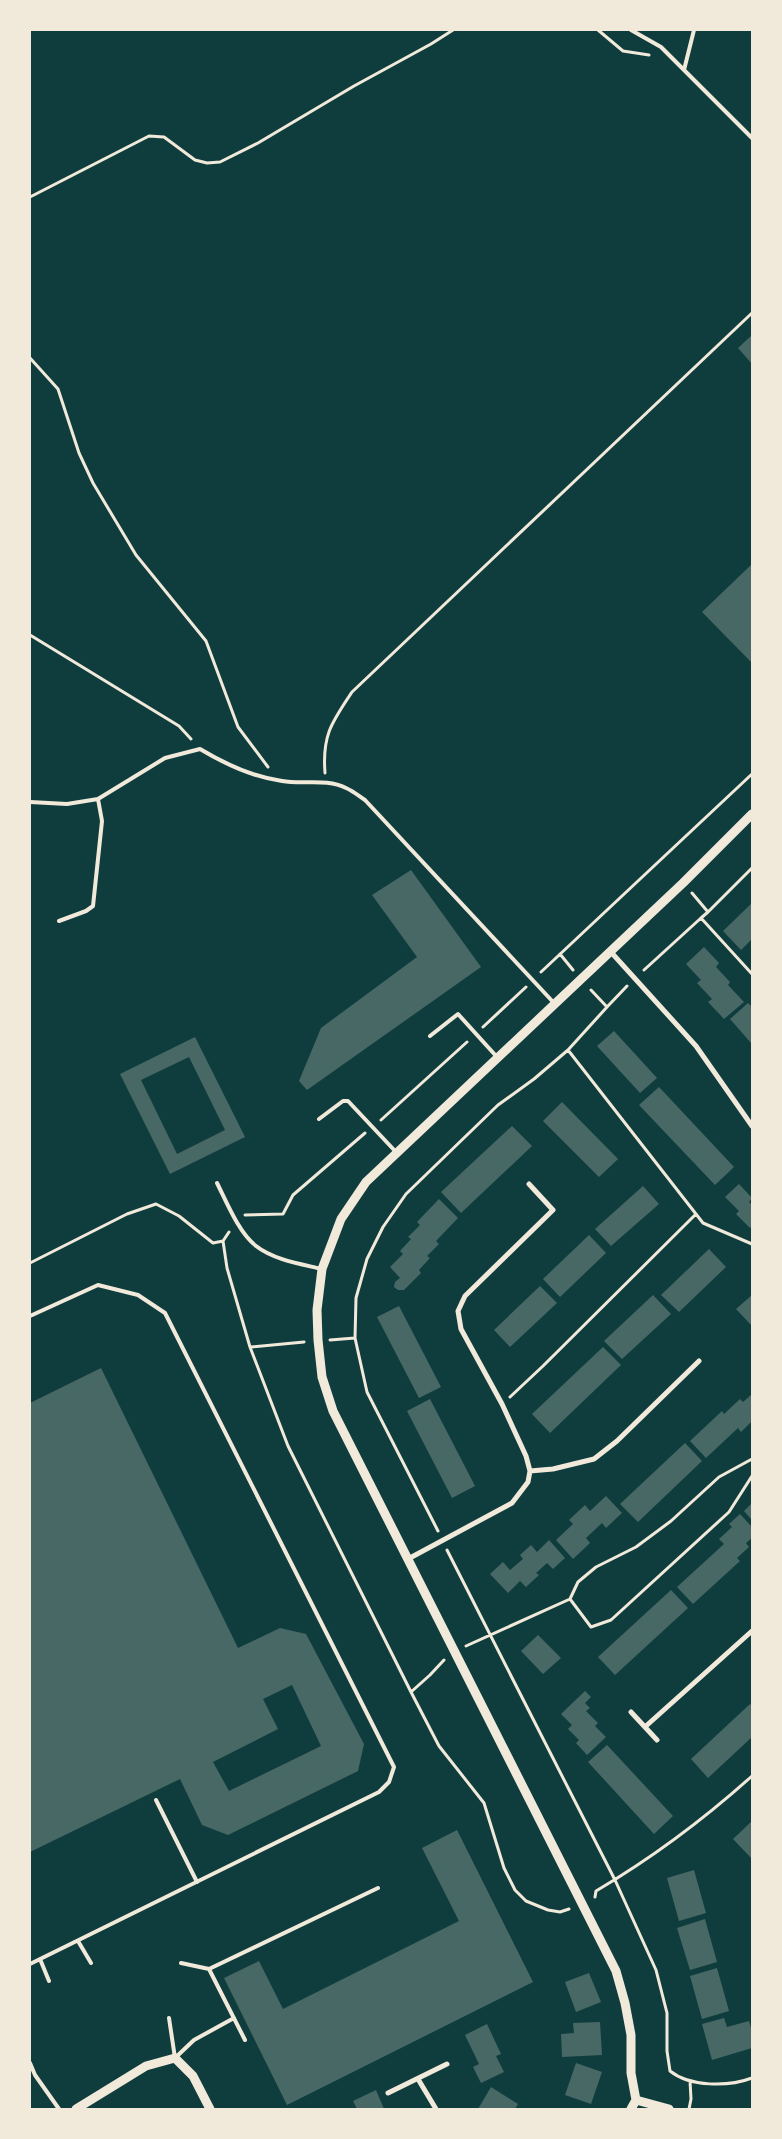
<svg xmlns="http://www.w3.org/2000/svg" width="782" height="2139" viewBox="0 0 782 2139" font-family="Commissioner,sans-serif">
<style>
.building{fill:#486865;fill-rule:evenodd}
.lines{fill:none;stroke-linecap:round;stroke-linejoin:round}
.path{stroke:#f1e9da;stroke-width:3}
.service{stroke:#f1e9da;stroke-width:4}
.minor{stroke:#f1e9da;stroke-width:5}
.tertiary{stroke:#f1e9da;stroke-width:9}
</style>
<rect width="100%" height="100%" fill="#0f3d3e"/>
<path class="building" d="M 752,335 L 752,364 L 738,348 Z
M 752,564 L 752,663 L 702,612 Z
M 411,870 L 481,967 L 307,1090 L 299,1081 L 321,1028 L 417,957 L 372,895 Z
M 752,903 L 752,939 L 741,950 L 723,931 Z
M 704,947 L 719,963 L 716,967 L 730,982 L 728,985 L 744,1002 L 724,1019 L 708,1002 L 712,999 L 697,983 L 701,980 L 686,964 Z
M 748,1003 L 752,1007 L 751,1043 L 730,1019 Z
M 614,1031 L 657,1078 L 640,1093 L 597,1046 Z
M 195,1037 L 245,1137 L 170,1174 L 120,1074 ZM 189,1057 L 225,1130 L 177,1154 L 141,1080 Z
M 659,1087 L 734,1167 L 715,1185 L 639,1105 Z
M 562,1102 L 618,1159 L 599,1177 L 543,1121 Z
M 512,1126 L 532,1146 L 461,1213 L 441,1192 Z
M 739,1184 L 752,1198 L 749,1202 L 752,1205 L 752,1226 L 750,1228 L 736,1214 L 739,1211 L 725,1197 Z
M 643,1186 L 659,1204 L 611,1246 L 595,1229 Z
M 439,1199 L 458,1218 L 436,1241 L 439,1244 L 427,1256 L 430,1258 L 419,1270 L 421,1273 L 404,1290 L 398,1290 L 394,1287 L 395,1282 L 400,1278 L 390,1267 L 403,1254 L 400,1251 L 411,1239 L 408,1237 L 420,1225 L 417,1222 Z
M 589,1235 L 606,1253 L 560,1297 L 543,1279 Z
M 709,1249 L 726,1267 L 679,1312 L 661,1295 Z
M 540,1286 L 557,1303 L 510,1347 L 494,1330 Z
M 653,1295 L 671,1314 L 622,1359 L 604,1341 Z
M 752,1295 L 752,1326 L 736,1309 Z
M 399,1306 L 441,1387 L 419,1398 L 377,1317 Z
M 603,1347 L 621,1365 L 550,1433 L 532,1414 Z
M 101,1368 L 238,1648 L 280,1628 L 306,1634 L 364,1744 L 358,1771 L 228,1835 L 202,1825 L 180,1779 L 30,1852 L 30,1403 ZM 292,1685 L 321,1746 L 229,1791 L 213,1762 L 278,1729 L 263,1699 Z
M 752,1394 L 752,1421 L 741,1432 L 738,1428 L 706,1458 L 690,1441 L 722,1411 L 724,1414 L 740,1399 L 743,1402 Z
M 430,1399 L 475,1486 L 452,1498 L 407,1411 Z
M 685,1443 L 702,1461 L 638,1522 L 620,1504 Z
M 606,1496 L 622,1513 L 606,1528 L 602,1523 L 586,1538 L 590,1543 L 573,1559 L 556,1540 L 573,1524 L 569,1520 L 585,1505 L 590,1511 Z
M 752,1503 L 752,1520 L 744,1511 Z
M 740,1514 L 752,1527 L 752,1538 L 746,1543 L 749,1547 L 737,1558 L 740,1561 L 693,1604 L 677,1587 L 724,1544 L 719,1539 L 732,1527 L 729,1524 Z
M 549,1540 L 565,1558 L 553,1569 L 547,1563 L 536,1573 L 539,1575 L 526,1587 L 520,1581 L 508,1593 L 490,1574 L 503,1562 L 510,1570 L 523,1559 L 520,1555 L 531,1545 L 537,1552 Z
M 671,1590 L 688,1608 L 615,1675 L 598,1657 Z
M 538,1635 L 561,1658 L 543,1674 L 521,1651 Z
M 585,1691 L 591,1697 L 585,1703 L 590,1708 L 586,1711 L 598,1723 L 595,1726 L 606,1737 L 587,1755 L 576,1743 L 579,1740 L 568,1729 L 572,1725 L 561,1714 Z
M 750,1704 L 752,1706 L 752,1737 L 708,1778 L 691,1759 Z
M 607,1745 L 673,1816 L 654,1834 L 588,1762 Z
M 752,1821 L 752,1858 L 751,1858 L 733,1839 Z
M 457,1830 L 533,1982 L 287,2105 L 224,1978 L 259,1961 L 283,2009 L 459,1921 L 422,1848 Z
M 694,1870 L 706,1913 L 679,1921 L 667,1878 Z
M 705,1919 L 717,1962 L 690,1970 L 677,1928 Z
M 717,1968 L 729,2011 L 702,2019 L 690,1976 Z
M 589,1973 L 601,2002 L 576,2012 L 565,1982 Z
M 724,2018 L 727,2027 L 749,2021 L 752,2031 L 752,2048 L 712,2060 L 702,2024 Z
M 600,2022 L 602,2055 L 562,2057 L 561,2034 L 574,2033 L 573,2023 Z
M 487,2024 L 501,2054 L 496,2056 L 504,2072 L 481,2083 L 473,2067 L 479,2064 L 465,2035 Z
M 576,2063 L 602,2072 L 591,2104 L 565,2095 Z
M 491,2087 L 518,2104 L 515,2109 L 478,2109 Z
M 376,2090 L 384,2109 L 357,2109 L 353,2101 Z"/>
<g class="lines">
<path class="path" d="M 598,30 L 623,51 L 649,55
M 30,197 L 149,136 L 164,137 L 195,160 L 207,163 L 220,162 L 258,143 L 354,86 L 431,44 L 453,30
M 30,358 L 58,389 L 79,453 L 93,483 L 136,555 L 206,641 L 238,727 L 268,767
M 30,635 L 179,726 L 191,739
M 325,773 C 322,735 332,722 352,692 L 752,313
M 692,893 L 708,912 L 701,918 L 752,974
M 708,912 L 752,868
M 560,954 L 573,970
M 644,970 L 701,918
M 541,972 L 752,774
M 591,990 L 607,1007 L 568,1050 L 703,1223 L 752,1244
M 607,1007 L 627,986
M 483,1027 L 526,987
M 381,1120 L 467,1042
M 245,1215 L 283,1214 L 293,1195 L 365,1133
M 229,1232 L 223,1241 L 227,1268 L 250,1347 L 288,1446 L 411,1692 L 439,1746 L 484,1803 L 504,1868 L 515,1890 L 526,1901 L 548,1910 L 560,1912 L 569,1909
M 30,1263 L 127,1214 L 156,1204 L 179,1216 L 213,1243 L 223,1241
M 330,1340 L 355,1338
M 251,1347 L 304,1342
M 510,1397 L 543,1366 L 696,1214
M 438,1531 L 367,1392 L 355,1338 L 356,1298 L 367,1259 L 383,1227 L 406,1194 L 498,1105 L 534,1079 L 568,1050
M 447,1550 L 615,1880 L 656,1970 L 667,2013 L 667,2051 L 670,2071 C 690,2087 728,2087 752,2078
M 570,1599 L 591,1627 L 611,1620 L 729,1512 L 752,1476
M 466,1646 L 570,1599 L 578,1582 L 596,1567 L 636,1547 L 671,1521 L 719,1477 L 752,1459
M 411,1692 L 430,1675 L 444,1660
M 595,1897 L 596,1891 C 652,1858 703,1820 752,1776
M 689,2109 L 691,2099 L 690,2081"/>
<path class="service" d="M 631,30 L 661,47 L 752,138
M 684,70 L 694,30
M 30,802 L 67,804 L 98,799 L 165,758 L 200,749 C 225,764 252,777 282,781 C 303,785 326,778 346,788 C 353,791 359,796 365,800 L 554,1003
M 59,921 L 86,911 L 93,906 L 102,821 L 98,799
M 430,1036 L 458,1014 L 497,1057
M 319,1119 L 343,1101 L 348,1101 L 396,1152
M 217,1183 C 227,1203 239,1233 256,1246 C 274,1260 301,1264 322,1269
M 30,1316 L 98,1285 L 138,1295 L 165,1313 L 394,1767 L 389,1782 L 379,1792 L 30,1964
M 156,1800 L 197,1882
M 78,1941 L 91,1963
M 40,1959 L 49,1981
M 181,1963 L 209,1969
M 169,2018 L 175,2058
M 245,2040 L 209,1969 L 378,1888
M 175,2058 L 194,2040 L 234,2018
M 30,2063 L 35,2075 L 59,2109"/>
<path class="minor" d="M 610,951 L 696,1046 L 752,1126
M 529,1184 L 553,1210 L 465,1296 L 458,1311 L 461,1329 L 502,1404 L 526,1456 L 530,1471
M 408,1559 L 512,1503 L 528,1482 L 530,1471 L 553,1469 L 594,1459 L 617,1441 L 699,1361
M 631,1712 L 657,1740
M 646,1726 L 752,1631
M 418,2079 L 436,2109
M 388,2093 L 447,2064"/>
<path class="tertiary" d="M 636,2100 L 669,2109
M 76,2109 L 146,2066 L 175,2058 L 193,2076 L 210,2109
M 631,2109 L 636,2100 L 631,2073 L 631,2035 L 625,2003 L 616,1971 L 333,1411 L 322,1377 L 318,1340 L 317,1310 L 322,1269 L 341,1219 L 366,1182 L 683,883 L 752,814"/>
</g>
<rect width="782" height="2139" fill="none" stroke="#f1e9da" stroke-width="62"/>
</svg>
